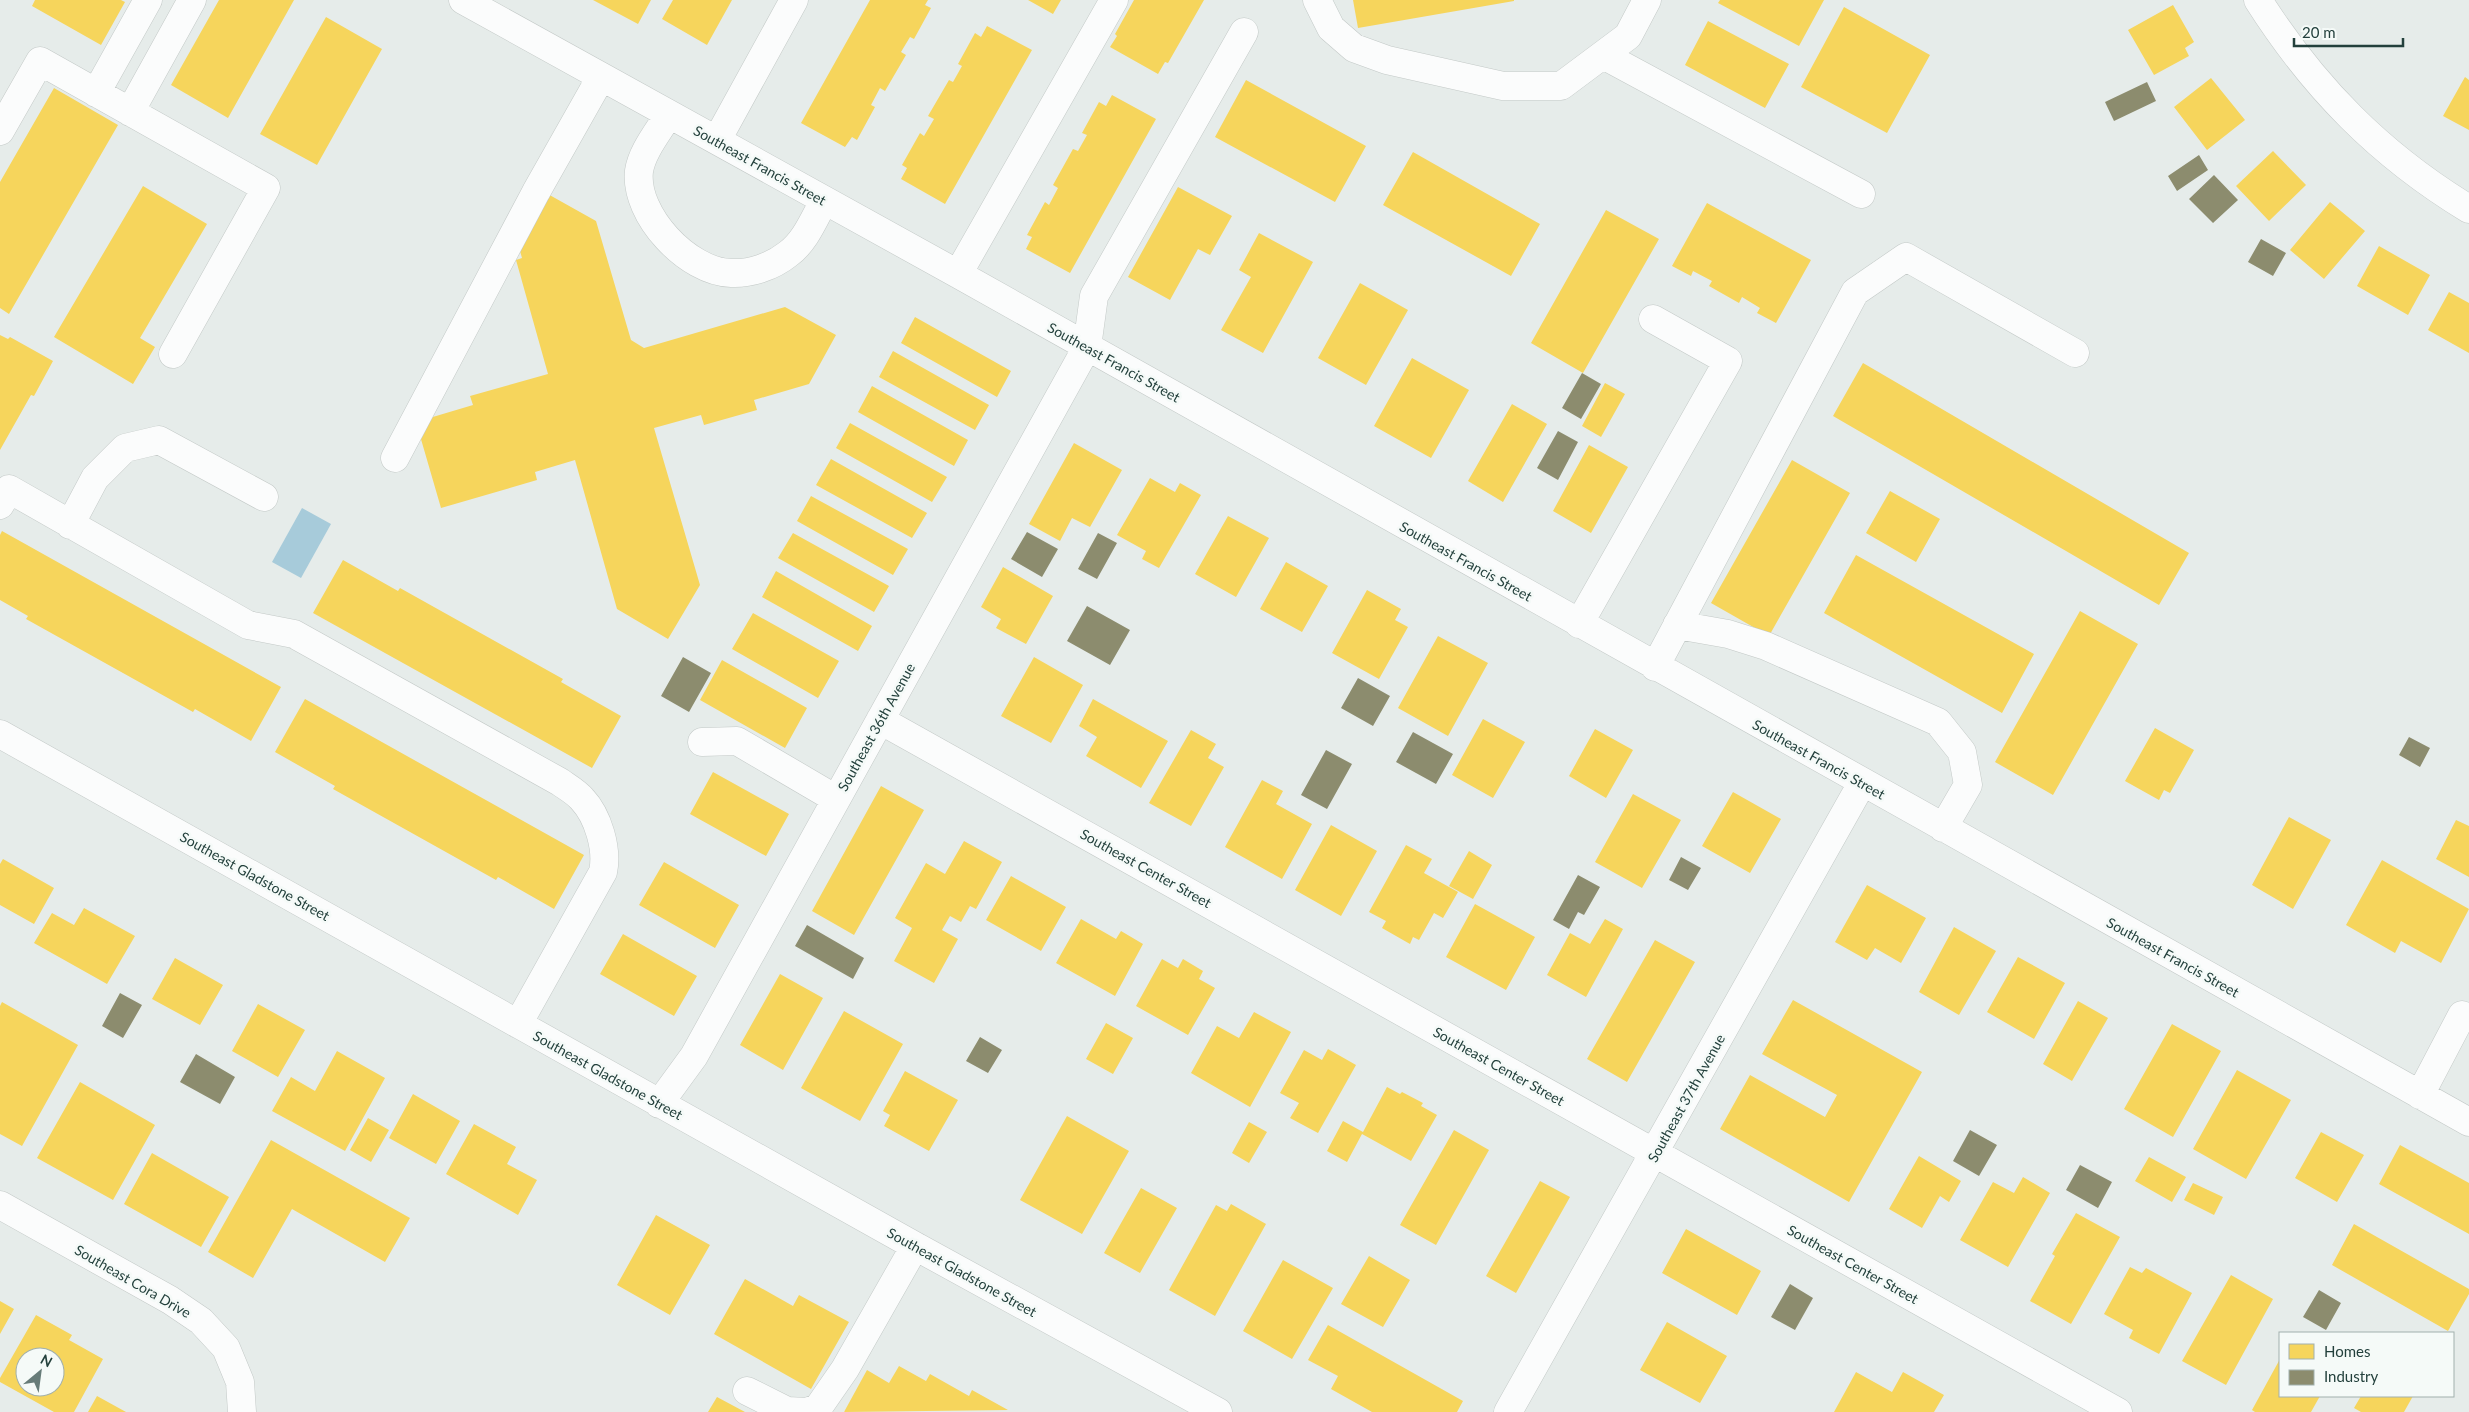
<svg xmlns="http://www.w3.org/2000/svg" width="2469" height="1412" viewBox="0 0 2469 1412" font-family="Lato,sans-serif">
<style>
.water{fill:#a7cbda}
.homes{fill:#f6d55c;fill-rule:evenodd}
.industry{fill:#8c8c6e}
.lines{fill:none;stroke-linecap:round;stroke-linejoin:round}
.minor-casing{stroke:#c3c9c7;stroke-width:29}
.minor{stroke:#fbfcfc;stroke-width:28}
.labels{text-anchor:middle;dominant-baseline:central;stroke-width:5;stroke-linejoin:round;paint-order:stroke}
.street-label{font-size:14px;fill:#23403c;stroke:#f5faf8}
</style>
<rect width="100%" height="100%" fill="#e6ecea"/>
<path class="water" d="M 302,508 L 331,524 L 301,578 L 272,562 Z"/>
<path class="homes" d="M 35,0 L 121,0 L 125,2 L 101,45 L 32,6 Z
M 219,0 L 294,0 L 228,118 L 171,85 Z
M 593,0 L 651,0 L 638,24 Z
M 673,0 L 732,0 L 707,45 L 662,19 Z
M 870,0 L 928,0 L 925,5 L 931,8 L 914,39 L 910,37 L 901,52 L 906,55 L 885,91 L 880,88 L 871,105 L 875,107 L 857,140 L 852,137 L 845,147 L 801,123 Z
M 1028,0 L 1061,0 L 1053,14 Z
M 1134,0 L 1204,0 L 1168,63 L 1165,62 L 1158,74 L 1110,47 L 1117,36 L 1115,34 Z
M 1353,0 L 1514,0 L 1514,1 L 1358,28 Z
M 1720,0 L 1824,0 L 1799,46 L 1718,3 Z
M 2173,5 L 2194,42 L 2185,48 L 2189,56 L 2154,75 L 2128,30 Z
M 1844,7 L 1930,55 L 1887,133 L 1801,87 Z
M 326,17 L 382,49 L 317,165 L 260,134 Z
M 1708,21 L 1789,64 L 1765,108 L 1685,65 Z
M 987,26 L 1032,50 L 945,204 L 901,179 L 907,168 L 902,165 L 920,133 L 924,136 L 934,119 L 928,116 L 949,80 L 953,82 L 962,66 L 958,64 L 975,33 L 981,37 Z
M 2465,77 L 2469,80 L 2469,130 L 2443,116 Z
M 2211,78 L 2245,120 L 2207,150 L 2174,107 Z
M 1246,80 L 1366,146 L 1335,202 L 1215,137 Z
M 54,88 L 118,125 L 9,314 L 0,308 L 0,182 Z
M 1112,95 L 1156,119 L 1070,273 L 1026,249 L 1032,237 L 1027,235 L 1045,202 L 1049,205 L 1058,188 L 1053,185 L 1073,149 L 1078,151 L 1087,135 L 1082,133 L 1099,102 L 1106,106 Z
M 2273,151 L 2306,185 L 2269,221 L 2236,186 Z
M 1413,152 L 1540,224 L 1511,276 L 1383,205 Z
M 143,186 L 207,224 L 140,338 L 155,347 L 133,384 L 54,337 Z
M 1178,187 L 1232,216 L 1210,255 L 1198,249 L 1170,300 L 1128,277 Z
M 546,193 L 596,221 L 631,340 L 644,348 L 785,307 L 836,335 L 809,384 L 754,400 L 757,410 L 704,425 L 701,415 L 654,428 L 700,585 L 668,639 L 617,609 L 575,460 L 535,472 L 537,480 L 441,508 L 416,422 L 473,405 L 470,396 L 548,374 L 516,260 L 522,258 L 518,244 Z
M 2330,202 L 2365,231 L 2324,279 L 2290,250 Z
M 1707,203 L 1811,260 L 1776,323 L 1757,313 L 1760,308 L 1742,297 L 1739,303 L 1709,286 L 1712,281 L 1693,271 L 1691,276 L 1672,266 Z
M 1606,210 L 1659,239 L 1583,373 L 1531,343 Z
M 1259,233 L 1313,262 L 1263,353 L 1221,330 L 1251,277 L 1239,270 Z
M 2379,246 L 2430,275 L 2408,315 L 2357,286 Z
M 1360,283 L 1408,310 L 1366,385 L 1318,358 Z
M 2449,292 L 2469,303 L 2469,353 L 2428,330 Z
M 915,317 L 1011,371 L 997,397 L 901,343 Z
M 0,335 L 8,339 L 10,337 L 53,361 L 34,396 L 31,395 L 0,450 Z
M 893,351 L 989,405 L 975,430 L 879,377 Z
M 1412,358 L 1469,390 L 1431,458 L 1374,426 Z
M 1863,363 L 2189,553 L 2159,605 L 1833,416 Z
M 1605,383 L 1625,394 L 1601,437 L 1582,426 Z
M 872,386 L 968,440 L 954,466 L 858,412 Z
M 1512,404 L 1547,424 L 1503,502 L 1468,481 Z
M 850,423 L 947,477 L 932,502 L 836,448 Z
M 1074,443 L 1122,470 L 1090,527 L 1072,518 L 1060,541 L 1029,524 Z
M 1589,445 L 1628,467 L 1591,533 L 1553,511 Z
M 831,459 L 927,513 L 912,538 L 816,485 Z
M 1792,460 L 1850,493 L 1769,636 L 1711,603 Z
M 1150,478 L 1175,492 L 1180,483 L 1201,495 L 1159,568 L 1142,559 L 1146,551 L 1117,535 Z
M 1890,491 L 1940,519 L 1916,562 L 1866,533 Z
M 811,496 L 908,549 L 893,575 L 797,521 Z
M 1228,516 L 1269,538 L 1236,597 L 1195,574 Z
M 2,531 L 281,687 L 251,741 L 195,709 L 193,712 L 26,619 L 28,616 L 0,600 L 0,535 Z
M 793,533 L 889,586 L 874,612 L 778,558 Z
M 1856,555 L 2034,654 L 2002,713 L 1824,613 Z
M 343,560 L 398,591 L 400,588 L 563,679 L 561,682 L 621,716 L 592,768 L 313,613 Z
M 1286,562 L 1328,586 L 1302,632 L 1260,609 Z
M 1003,567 L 1053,596 L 1026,644 L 996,628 L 1001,619 L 981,607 Z
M 776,571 L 872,626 L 858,651 L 762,597 Z
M 1367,590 L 1401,609 L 1395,620 L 1408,627 L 1379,679 L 1332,653 Z
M 2080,611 L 2138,644 L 2053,795 L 1995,762 Z
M 753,613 L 839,661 L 818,698 L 732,649 Z
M 1438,636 L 1488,663 L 1448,736 L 1398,708 Z
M 1034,657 L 1083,685 L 1051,743 L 1001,716 Z
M 722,660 L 807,708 L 785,748 L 700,700 Z
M 305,699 L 584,855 L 554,909 L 498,877 L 496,880 L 333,789 L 335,786 L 275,752 Z
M 1093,699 L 1168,741 L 1141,788 L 1086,756 L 1097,737 L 1079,726 Z
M 1483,719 L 1525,742 L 1493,798 L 1452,775 Z
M 2155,728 L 2194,750 L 2170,793 L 2164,790 L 2159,800 L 2125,781 Z
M 1595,729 L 1633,750 L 1606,798 L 1569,776 Z
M 1191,730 L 1216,744 L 1208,758 L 1224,767 L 1191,826 L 1149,803 Z
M 713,772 L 789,814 L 766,856 L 690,814 Z
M 1262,780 L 1283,791 L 1276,804 L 1312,824 L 1282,879 L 1225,847 Z
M 881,786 L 924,810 L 854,935 L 812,911 Z
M 1733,792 L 1781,819 L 1750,873 L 1702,846 Z
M 1633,794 L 1681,820 L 1642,888 L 1595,862 Z
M 2289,817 L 2331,840 L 2293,909 L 2252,885 Z
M 2456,820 L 2469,826 L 2469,877 L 2436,859 Z
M 1331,825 L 1377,851 L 1341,916 L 1295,890 Z
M 964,841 L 1002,862 L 976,909 L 970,906 L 961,922 L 950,916 L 942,930 L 958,939 L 934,983 L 894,961 L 912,928 L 895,918 L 926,863 L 945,874 Z
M 1406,845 L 1432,859 L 1424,873 L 1458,892 L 1443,918 L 1434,913 L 1419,940 L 1413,937 L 1410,944 L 1382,928 L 1386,921 L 1369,912 Z
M 1469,851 L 1492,865 L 1473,899 L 1449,886 Z
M 3,859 L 54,888 L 34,924 L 0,905 L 0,864 Z
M 2382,860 L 2469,909 L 2441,963 L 2401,941 L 2395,953 L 2346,925 Z
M 664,862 L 739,905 L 715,948 L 639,905 Z
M 1011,876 L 1066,907 L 1041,951 L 986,920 Z
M 1867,885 L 1926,918 L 1901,963 L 1875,948 L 1867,960 L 1835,942 Z
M 1475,904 L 1535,937 L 1506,990 L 1446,957 Z
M 84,908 L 135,936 L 107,984 L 34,943 L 52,913 L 74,925 Z
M 1081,919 L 1116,939 L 1121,931 L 1143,944 L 1115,996 L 1056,963 Z
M 1605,919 L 1623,929 L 1586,997 L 1547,975 L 1570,933 L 1590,944 Z
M 1954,927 L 1996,951 L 1959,1015 L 1919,992 Z
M 623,934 L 697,976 L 674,1016 L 600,974 Z
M 1655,940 L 1695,962 L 1627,1082 L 1587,1059 Z
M 2018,957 L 2065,983 L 2034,1039 L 1987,1012 Z
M 175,958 L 223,985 L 200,1025 L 152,999 Z
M 1162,959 L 1178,968 L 1183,959 L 1203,971 L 1199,979 L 1215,988 L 1188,1035 L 1136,1006 Z
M 780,974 L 823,998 L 783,1070 L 740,1045 Z
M 1793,1000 L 1922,1072 L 1849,1202 L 1720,1129 L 1750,1075 L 1825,1117 L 1837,1095 L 1762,1054 Z
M 2078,1001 L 2108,1018 L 2072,1081 L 2043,1064 Z
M 2,1002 L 78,1045 L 22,1146 L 0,1134 L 0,1006 Z
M 258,1004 L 305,1030 L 278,1077 L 232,1051 Z
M 844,1011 L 903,1044 L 860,1121 L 801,1088 Z
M 1254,1012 L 1291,1032 L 1250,1107 L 1191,1073 L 1217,1026 L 1239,1038 Z
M 1106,1023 L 1133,1038 L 1113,1074 L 1086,1059 Z
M 2172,1024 L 2221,1051 L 2173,1137 L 2124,1109 Z
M 1328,1049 L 1356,1065 L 1318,1133 L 1290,1118 L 1299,1103 L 1280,1093 L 1304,1050 L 1322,1060 Z
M 337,1051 L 385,1078 L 345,1151 L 272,1111 L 291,1077 L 315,1091 Z
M 2237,1070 L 2291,1100 L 2246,1179 L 2193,1149 Z
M 905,1071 L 958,1100 L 929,1151 L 884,1126 L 890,1115 L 883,1111 Z
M 80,1082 L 155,1125 L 113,1200 L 37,1158 Z
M 1387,1087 L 1400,1094 L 1402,1092 L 1423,1103 L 1421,1106 L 1437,1115 L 1411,1161 L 1362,1134 L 1347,1162 L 1327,1151 L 1343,1121 L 1363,1132 Z
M 413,1094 L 460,1121 L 436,1164 L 389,1138 Z
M 1067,1116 L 1129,1151 L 1082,1234 L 1020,1200 Z
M 368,1118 L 389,1130 L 371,1162 L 350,1150 Z
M 1249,1122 L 1267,1132 L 1249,1163 L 1232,1153 Z
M 474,1124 L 516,1147 L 507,1164 L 537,1180 L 518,1215 L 446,1174 Z
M 1454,1130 L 1489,1150 L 1436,1245 L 1400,1225 Z
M 2321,1132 L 2364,1155 L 2337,1202 L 2295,1178 Z
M 271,1140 L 410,1218 L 385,1262 L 292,1209 L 253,1278 L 208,1252 Z
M 2400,1145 L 2469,1183 L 2469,1234 L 2379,1184 Z
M 152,1153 L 229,1197 L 201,1247 L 124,1204 Z
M 1919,1156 L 1961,1181 L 1949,1202 L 1940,1196 L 1922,1228 L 1889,1209 Z
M 2149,1157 L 2186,1177 L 2172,1202 L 2135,1181 Z
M 2023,1177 L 2050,1193 L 2008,1267 L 1960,1240 L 1993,1182 L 2014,1193 Z
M 1540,1181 L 1570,1197 L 1516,1293 L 1486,1276 Z
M 2193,1183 L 2223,1197 L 2214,1215 L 2184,1200 Z
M 1141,1188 L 1177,1208 L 1140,1273 L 1104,1253 Z
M 1231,1204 L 1266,1224 L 1215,1316 L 1169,1290 L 1216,1205 L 1227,1211 Z
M 2076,1213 L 2120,1237 L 2071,1324 L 2030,1301 L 2055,1256 L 2052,1254 Z
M 656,1215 L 710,1245 L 670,1315 L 617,1285 Z
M 2354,1224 L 2469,1289 L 2469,1294 L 2448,1331 L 2332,1265 Z
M 1686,1229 L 1761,1271 L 1737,1315 L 1662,1273 Z
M 1369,1256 L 1410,1280 L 1383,1327 L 1341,1304 Z
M 1283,1260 L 1333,1288 L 1292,1359 L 1243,1331 Z
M 2130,1267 L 2142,1273 L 2146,1268 L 2192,1293 L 2159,1354 L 2129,1338 L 2133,1330 L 2104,1314 Z
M 2231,1275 L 2273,1299 L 2226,1385 L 2182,1361 Z
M 745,1279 L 793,1306 L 799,1295 L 849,1322 L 811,1389 L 714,1334 Z
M 0,1301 L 14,1309 L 0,1334 Z
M 36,1315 L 72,1335 L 69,1340 L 103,1359 L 74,1412 L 54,1412 L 0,1382 L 0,1378 ZM 25,1357 L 55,1357 L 55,1387 L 25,1387 Z
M 1667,1322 L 1727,1356 L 1700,1403 L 1640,1370 Z
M 1328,1325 L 1463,1401 L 1457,1412 L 1372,1412 L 1331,1389 L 1338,1376 L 1308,1360 Z
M 2280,1359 L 2280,1396 L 2320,1396 L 2311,1412 L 2255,1412 L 2252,1410 Z
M 899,1366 L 926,1381 L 930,1374 L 969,1396 L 972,1390 L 1008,1410 L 844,1412 L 867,1370 L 889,1383 Z
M 1856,1372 L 1892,1392 L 1903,1372 L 1944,1395 L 1934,1412 L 1834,1412 Z
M 97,1396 L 126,1412 L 88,1412 Z
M 2361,1396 L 2413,1396 L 2404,1412 L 2361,1412 L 2354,1408 Z
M 717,1397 L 745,1412 L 708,1412 Z"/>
<path class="industry" d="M 2147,82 L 2156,101 L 2114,121 L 2105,102 Z
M 2199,155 L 2208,170 L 2177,191 L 2168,176 Z
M 2214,175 L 2238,200 L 2213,223 L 2189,199 Z
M 2261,239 L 2286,253 L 2273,276 L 2248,262 Z
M 1582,373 L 1601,384 L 1581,419 L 1562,408 Z
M 1558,431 L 1578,442 L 1558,480 L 1537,468 Z
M 1027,532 L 1058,549 L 1042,577 L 1011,559 Z
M 1098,533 L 1117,543 L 1097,579 L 1078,569 Z
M 1087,606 L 1130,630 L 1110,665 L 1067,641 Z
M 683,657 L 711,673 L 689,712 L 661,696 Z
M 1358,678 L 1390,696 L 1373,726 L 1341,708 Z
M 1413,732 L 1453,754 L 1436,784 L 1396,762 Z
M 2409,737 L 2430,748 L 2420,767 L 2399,755 Z
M 1326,750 L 1352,764 L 1327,809 L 1301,795 Z
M 1681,857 L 1701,868 L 1688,890 L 1669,880 Z
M 1578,875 L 1600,887 L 1584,915 L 1578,912 L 1569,929 L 1553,920 Z
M 807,925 L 864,958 L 853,979 L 795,946 Z
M 120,993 L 142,1005 L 123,1038 L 102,1026 Z
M 980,1037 L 1002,1050 L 988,1073 L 966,1061 Z
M 196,1054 L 235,1077 L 220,1104 L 180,1082 Z
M 1970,1130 L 1997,1145 L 1979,1176 L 1953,1161 Z
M 2080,1165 L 2112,1182 L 2098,1208 L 2066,1190 Z
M 1790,1284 L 1813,1298 L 1795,1330 L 1771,1317 Z
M 2319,1290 L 2341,1303 L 2326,1330 L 2303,1317 Z"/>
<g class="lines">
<g class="minor-casing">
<path id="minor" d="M 463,0 L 958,274 L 2469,1122
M 1317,0 L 1331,28 L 1354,48 L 1387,60 L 1503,86 L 1561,86 L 1628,36 L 1647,0
M 2258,0 C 2314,88 2380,155 2469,209
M 1603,55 L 1861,194
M 96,93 L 148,0
M 130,112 L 192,0
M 669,114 C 659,131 642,151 639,171 C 634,215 688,272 731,273 C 751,274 773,266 788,254 C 805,242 814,219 824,201
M 0,131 L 40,61 L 266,188 L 173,354
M 717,140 L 794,0
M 958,274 L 1114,0
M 395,458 L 536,192 L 601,77
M 0,505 L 9,489 L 248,625 L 294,634 L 560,782 C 567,787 576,792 582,799 C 598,816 608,849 603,872 L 518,1024
M 70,525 L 95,478 L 125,448 L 159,440 L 264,497
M 1579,624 L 1728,361 L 1653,319
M 1677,625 L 1728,634 L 1766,646 L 1938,722 L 1962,752 L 1968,785 L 1943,828
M 1655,667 L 1855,292 L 1906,257 L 2075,353
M 880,720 L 2118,1412
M 0,734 L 915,1246 L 1218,1412
M 702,742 L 737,741 L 836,799
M 2420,1095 L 2462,1015
M 659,1104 L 694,1056 L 1087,347 L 1094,296 L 1244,32
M 0,1205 L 170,1300 L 201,1321 L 226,1348 L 240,1382 L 242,1412
M 747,1391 L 787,1411 L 807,1412 L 818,1408 L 845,1369 L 915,1246
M 1508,1412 L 1862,783"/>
</g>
<use href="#minor" class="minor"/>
</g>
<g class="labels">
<g class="street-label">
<text transform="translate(760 165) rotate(29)">Southeast Francis Street</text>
<text transform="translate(1114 362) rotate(29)">Southeast Francis Street</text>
<text transform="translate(1466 561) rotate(29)">Southeast Francis Street</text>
<text transform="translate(876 727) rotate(-61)">Southeast 36th Avenue</text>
<text transform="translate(1819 759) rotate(29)">Southeast Francis Street</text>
<text transform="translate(1146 868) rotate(29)">Southeast Center Street</text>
<text transform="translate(255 876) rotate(29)">Southeast Gladstone Street</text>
<text transform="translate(2173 957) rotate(29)">Southeast Francis Street</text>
<text transform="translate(1499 1066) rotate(29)">Southeast Center Street</text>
<text transform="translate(608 1075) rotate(29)">Southeast Gladstone Street</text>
<text transform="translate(1686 1098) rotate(-61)">Southeast 37th Avenue</text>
<text transform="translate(1853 1264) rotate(29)">Southeast Center Street</text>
<text transform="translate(962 1272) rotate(29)">Southeast Gladstone Street</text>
<text transform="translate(133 1281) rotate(30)">Southeast Cora Drive</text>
</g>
</g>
<rect x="2279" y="1332" width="175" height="65" fill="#f5faf8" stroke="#a1b0ad"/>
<rect x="2289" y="1344" width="25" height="15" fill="#f6d55c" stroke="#a1b0ad"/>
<text x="2324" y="1357" font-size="15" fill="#23403c">Homes</text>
<rect x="2289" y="1370" width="25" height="15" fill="#8c8c6e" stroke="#a1b0ad"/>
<text x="2324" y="1382" font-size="15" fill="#23403c">Industry</text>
<g transform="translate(40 1372) rotate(29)"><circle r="24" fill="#f5faf8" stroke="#a1b0ad"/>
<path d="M0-4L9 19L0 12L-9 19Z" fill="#677c79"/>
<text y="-8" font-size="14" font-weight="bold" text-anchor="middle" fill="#23403c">N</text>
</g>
<path d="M2294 38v8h109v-8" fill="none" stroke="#23403c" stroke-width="2.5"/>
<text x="2302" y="38" font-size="15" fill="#23403c" stroke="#f5faf8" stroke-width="4" paint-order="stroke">20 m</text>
</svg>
